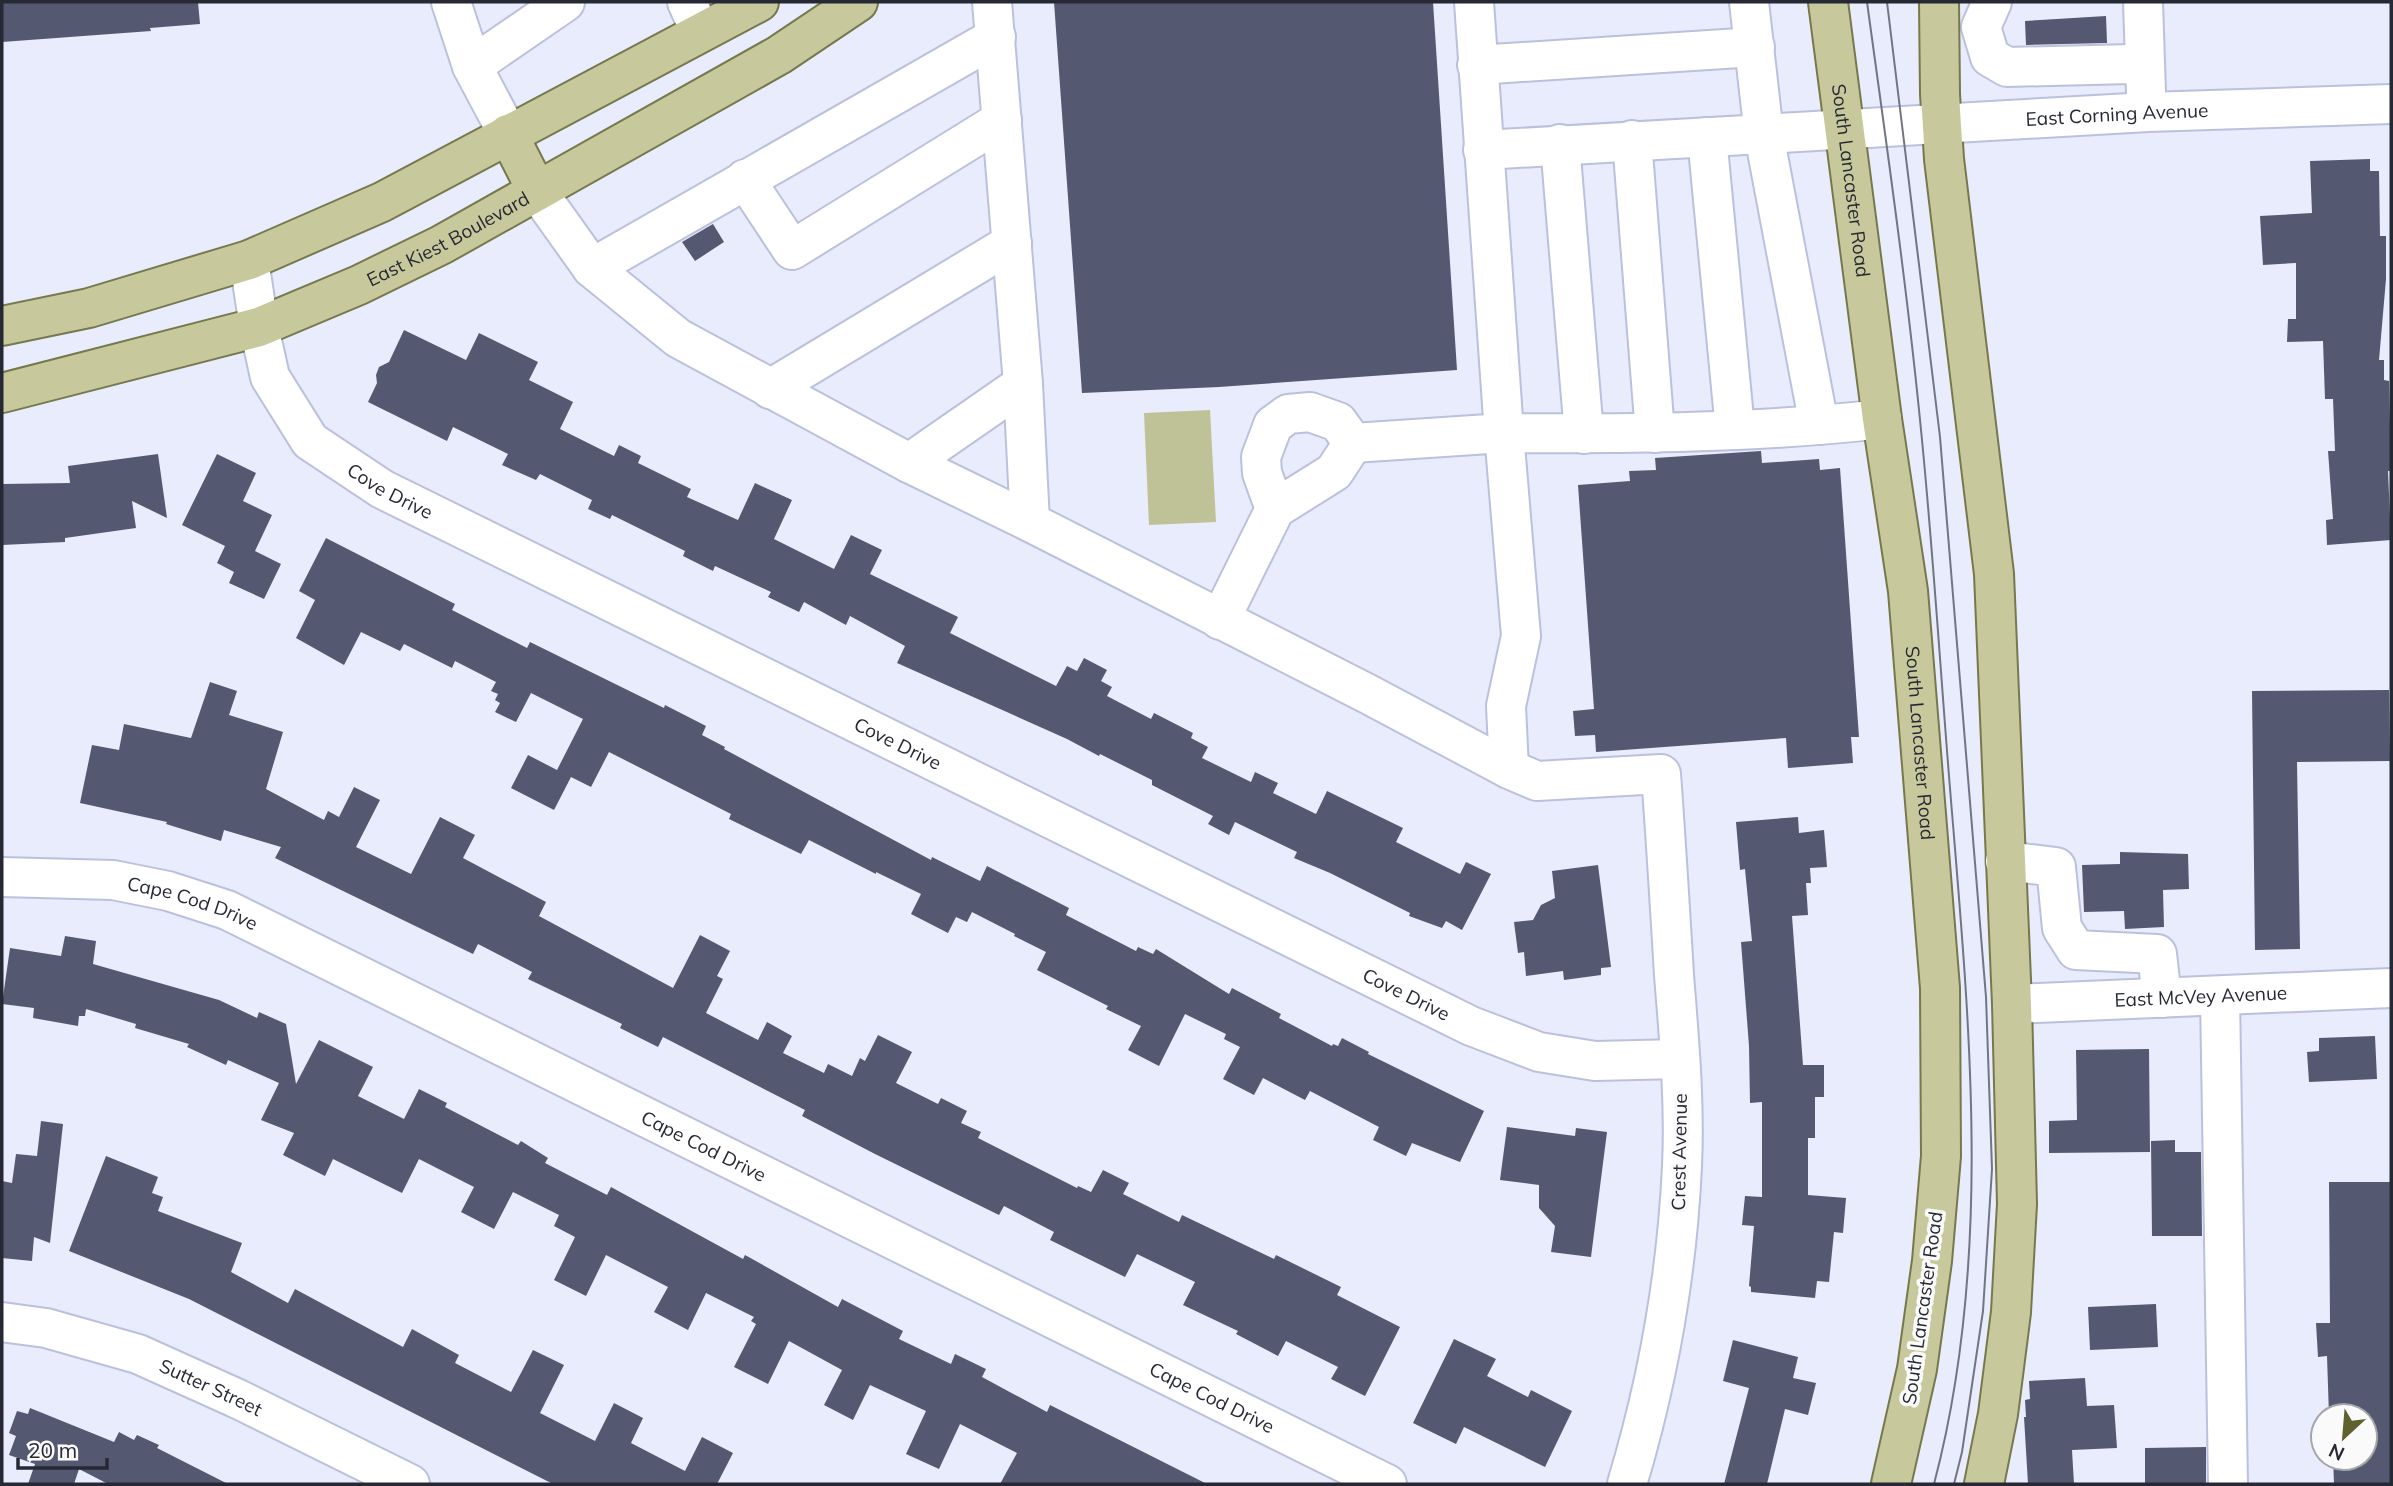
<svg xmlns="http://www.w3.org/2000/svg" width="2393" height="1486" viewBox="0 0 2393 1486" font-family="Mulish,sans-serif">
<style>
.green{fill:#bfc296}
.building{fill:#545971}
.lines{fill:none;stroke-linecap:round;stroke-linejoin:round}
.minor-casing{stroke:#bbc1dc;stroke-width:42}
.major-casing{stroke:#76794c;stroke-width:42}
.minor{stroke:#fff;stroke-width:38}
.major{stroke:#c7c99c;stroke-width:38}
.tram{stroke:#727583;stroke-width:2}
.labels{text-anchor:middle;dominant-baseline:central;stroke-width:7;stroke-linejoin:round;paint-order:stroke}
.street-label{font-size:19px;fill:#262833;stroke:#fafafa}
</style>
<rect width="100%" height="100%" fill="#e8ecfd"/>
<path class="green" d="M 1210,410 L 1216,522 L 1149,525 L 1144,413 Z"/>
<path class="building" d="M 2,2 L 198,2 L 200,24 L 150,28 L 151,31 L 2,42 Z
M 1054,2 L 1433,2 L 1457,370 L 1219,387 L 1082,393 Z
M 2106,16 L 2107,43 L 2026,45 L 2025,21 Z
M 2370,159 L 2370,171 L 2379,171 L 2380,236 L 2386,236 L 2386,279 L 2379,360 L 2384,360 L 2384,380 L 2389,381 L 2391,471 L 2388,471 L 2391,540 L 2327,545 L 2326,520 L 2333,519 L 2328,451 L 2335,451 L 2333,399 L 2325,399 L 2323,341 L 2287,342 L 2288,319 L 2296,319 L 2296,263 L 2263,265 L 2260,216 L 2312,213 L 2310,161 Z
M 713,224 L 724,242 L 695,261 L 682,242 Z
M 404,330 L 466,360 L 479,333 L 538,362 L 529,380 L 573,402 L 560,429 L 614,456 L 619,445 L 641,456 L 638,463 L 691,489 L 687,497 L 738,520 L 755,483 L 792,500 L 774,539 L 834,569 L 851,535 L 882,550 L 870,574 L 958,617 L 950,633 L 1056,686 L 1067,666 L 1077,671 L 1084,658 L 1107,670 L 1101,681 L 1112,687 L 1107,696 L 1151,719 L 1154,713 L 1193,733 L 1191,738 L 1208,747 L 1202,758 L 1251,782 L 1255,772 L 1278,783 L 1273,793 L 1316,814 L 1327,791 L 1403,828 L 1396,842 L 1460,874 L 1466,862 L 1491,874 L 1462,930 L 1446,921 L 1442,928 L 1409,916 L 1410,913 L 1330,873 L 1294,858 L 1297,852 L 1235,822 L 1229,835 L 1208,824 L 1213,816 L 1152,785 L 1152,780 L 1100,754 L 1099,756 L 1067,739 L 897,663 L 905,646 L 850,616 L 846,625 L 804,602 L 799,612 L 768,597 L 771,592 L 715,566 L 713,571 L 683,556 L 685,551 L 612,515 L 610,519 L 588,509 L 592,500 L 540,474 L 536,480 L 502,465 L 508,454 L 453,427 L 447,441 L 368,402 L 377,383 L 376,375 L 379,367 L 389,362 Z
M 1761,451 L 1762,463 L 1819,459 L 1820,470 L 1840,468 L 1859,737 L 1851,737 L 1853,763 L 1788,768 L 1786,738 L 1596,752 L 1595,735 L 1575,736 L 1573,711 L 1594,709 L 1578,485 L 1630,481 L 1629,471 L 1656,470 L 1655,458 Z
M 158,454 L 167,518 L 132,501 L 136,528 L 65,538 L 65,542 L 2,545 L 2,484 L 70,483 L 68,466 Z
M 217,454 L 256,473 L 243,501 L 272,515 L 255,551 L 281,564 L 264,599 L 229,583 L 234,572 L 217,563 L 225,546 L 182,525 Z
M 326,538 L 455,604 L 452,610 L 527,648 L 530,642 L 664,708 L 665,705 L 706,726 L 702,735 L 725,747 L 724,749 L 931,860 L 932,857 L 980,881 L 987,866 L 1069,908 L 1066,915 L 1136,951 L 1138,947 L 1153,954 L 1156,949 L 1229,994 L 1232,988 L 1281,1014 L 1279,1018 L 1332,1046 L 1333,1044 L 1338,1046 L 1342,1038 L 1369,1052 L 1368,1054 L 1484,1111 L 1460,1162 L 1412,1143 L 1406,1156 L 1373,1140 L 1379,1127 L 1310,1091 L 1305,1100 L 1263,1078 L 1254,1095 L 1223,1079 L 1240,1047 L 1224,1039 L 1226,1034 L 1185,1014 L 1159,1066 L 1128,1050 L 1141,1026 L 1106,1009 L 1108,1006 L 1037,970 L 1046,952 L 1014,936 L 1015,934 L 972,912 L 967,922 L 956,917 L 948,933 L 911,914 L 921,894 L 876,872 L 876,874 L 809,840 L 801,854 L 729,819 L 731,814 L 609,752 L 591,787 L 571,777 L 554,810 L 511,788 L 528,755 L 557,770 L 583,719 L 531,693 L 516,722 L 495,712 L 500,703 L 495,700 L 498,694 L 491,691 L 496,682 L 455,661 L 452,668 L 404,644 L 400,651 L 361,632 L 344,665 L 296,638 L 315,600 L 299,591 Z
M 210,682 L 237,691 L 229,715 L 283,732 L 266,789 L 324,820 L 328,811 L 339,817 L 354,787 L 380,800 L 356,847 L 411,874 L 440,817 L 475,835 L 463,858 L 546,902 L 539,916 L 673,988 L 700,935 L 730,951 L 717,976 L 723,979 L 706,1013 L 758,1040 L 767,1022 L 792,1036 L 783,1053 L 824,1073 L 828,1064 L 852,1076 L 860,1058 L 865,1061 L 878,1035 L 912,1052 L 896,1083 L 938,1104 L 941,1098 L 967,1111 L 961,1123 L 981,1132 L 978,1138 L 1077,1188 L 1078,1186 L 1091,1192 L 1103,1170 L 1129,1183 L 1123,1194 L 1179,1222 L 1182,1215 L 1274,1259 L 1276,1255 L 1341,1287 L 1337,1295 L 1400,1327 L 1365,1396 L 1331,1379 L 1338,1367 L 1286,1341 L 1278,1356 L 1236,1334 L 1238,1331 L 1183,1305 L 1195,1282 L 1137,1254 L 1125,1277 L 1050,1240 L 1054,1232 L 1004,1206 L 999,1215 L 875,1154 L 802,1116 L 805,1110 L 663,1037 L 658,1047 L 620,1028 L 622,1024 L 528,979 L 532,972 L 478,944 L 473,954 L 275,858 L 281,847 L 224,830 L 221,841 L 166,824 L 167,822 L 80,803 L 92,745 L 119,750 L 124,724 L 191,738 Z
M 2389,690 L 2390,761 L 2297,762 L 2300,949 L 2255,950 L 2252,691 Z
M 1798,817 L 1799,833 L 1824,830 L 1827,867 L 1810,868 L 1811,883 L 1806,883 L 1808,915 L 1792,916 L 1803,1065 L 1824,1065 L 1824,1097 L 1815,1097 L 1815,1138 L 1808,1138 L 1808,1195 L 1846,1198 L 1843,1233 L 1834,1232 L 1829,1282 L 1817,1281 L 1815,1298 L 1751,1292 L 1751,1287 L 1749,1286 L 1754,1226 L 1742,1225 L 1745,1196 L 1762,1197 L 1762,1102 L 1750,1103 L 1749,1046 L 1741,942 L 1752,941 L 1745,869 L 1740,870 L 1736,822 Z
M 2120,852 L 2188,854 L 2189,889 L 2163,890 L 2164,927 L 2125,929 L 2124,911 L 2084,912 L 2082,865 L 2120,864 Z
M 1598,865 L 1611,967 L 1601,968 L 1601,975 L 1564,980 L 1563,971 L 1526,976 L 1524,952 L 1518,953 L 1514,922 L 1533,920 L 1541,905 L 1555,898 L 1552,871 Z
M 65,936 L 96,941 L 93,964 L 219,1000 L 257,1018 L 259,1012 L 286,1024 L 296,1084 L 319,1040 L 373,1067 L 358,1096 L 404,1119 L 419,1089 L 447,1103 L 445,1107 L 518,1145 L 521,1141 L 548,1158 L 545,1163 L 607,1195 L 611,1187 L 743,1259 L 745,1255 L 838,1307 L 842,1299 L 903,1331 L 899,1339 L 951,1364 L 955,1354 L 986,1369 L 982,1377 L 1047,1412 L 1050,1405 L 1207,1484 L 1000,1484 L 1017,1453 L 960,1424 L 939,1469 L 906,1454 L 926,1411 L 870,1385 L 853,1420 L 824,1405 L 842,1370 L 789,1341 L 768,1384 L 734,1367 L 756,1324 L 751,1321 L 754,1317 L 706,1293 L 688,1330 L 654,1312 L 668,1287 L 606,1255 L 586,1296 L 554,1280 L 575,1237 L 554,1226 L 559,1215 L 513,1192 L 494,1229 L 461,1212 L 474,1187 L 419,1159 L 402,1193 L 333,1159 L 325,1176 L 283,1155 L 294,1133 L 261,1120 L 279,1083 L 228,1060 L 226,1065 L 187,1047 L 189,1044 L 135,1028 L 136,1024 L 86,1009 L 85,1016 L 79,1016 L 78,1026 L 33,1018 L 34,1008 L 2,1004 L 10,948 L 61,956 Z
M 2375,1036 L 2377,1079 L 2309,1082 L 2307,1052 L 2319,1051 L 2319,1038 Z
M 2149,1049 L 2150,1152 L 2049,1153 L 2049,1121 L 2077,1120 L 2076,1050 Z
M 41,1121 L 63,1124 L 50,1243 L 34,1237 L 32,1261 L 2,1258 L 2,1181 L 12,1183 L 16,1154 L 37,1156 Z
M 1507,1127 L 1575,1136 L 1576,1128 L 1607,1132 L 1591,1257 L 1551,1252 L 1555,1226 L 1539,1208 L 1539,1185 L 1500,1180 Z
M 2175,1140 L 2175,1152 L 2201,1152 L 2202,1236 L 2152,1236 L 2151,1141 Z
M 106,1156 L 158,1177 L 152,1193 L 163,1197 L 158,1211 L 242,1243 L 231,1272 L 288,1303 L 295,1289 L 403,1347 L 412,1329 L 459,1355 L 455,1363 L 511,1392 L 533,1350 L 564,1365 L 540,1413 L 595,1441 L 614,1403 L 643,1418 L 631,1443 L 685,1471 L 702,1437 L 733,1453 L 717,1484 L 553,1484 L 189,1299 L 69,1251 Z
M 2329,1182 L 2391,1182 L 2391,1484 L 2334,1484 L 2333,1458 L 2365,1458 L 2365,1416 L 2329,1416 L 2327,1356 L 2318,1357 L 2316,1323 L 2330,1323 Z
M 2156,1304 L 2158,1347 L 2090,1350 L 2088,1307 Z
M 1454,1339 L 1496,1359 L 1487,1376 L 1528,1397 L 1531,1390 L 1572,1411 L 1545,1467 L 1464,1427 L 1456,1444 L 1413,1423 Z
M 1733,1340 L 1798,1357 L 1793,1378 L 1816,1383 L 1808,1415 L 1785,1409 L 1767,1484 L 1724,1484 L 1749,1388 L 1723,1381 Z
M 2085,1378 L 2087,1406 L 2114,1405 L 2117,1448 L 2072,1450 L 2074,1484 L 2028,1484 L 2024,1417 L 2026,1417 L 2025,1400 L 2030,1399 L 2029,1381 Z
M 30,1408 L 114,1442 L 119,1432 L 134,1440 L 137,1435 L 159,1445 L 157,1448 L 228,1484 L 108,1484 L 79,1469 L 74,1484 L 28,1484 L 35,1464 L 9,1455 L 16,1436 L 9,1433 L 17,1411 L 28,1414 Z
M 2206,1447 L 2206,1484 L 2145,1484 L 2145,1448 Z"/>
<g class="lines">
<g class="minor-casing">
<g id="minor">
<path d="M 451,2 L 472,66 L 508,134"/>
<path d="M 687,2 L 700,31"/>
<path d="M 992,2 L 1023,384 L 1030,522"/>
<path d="M 1474,2 L 1504,433 C 1630,434 1757,433 1882,419"/>
<path d="M 1749,2 L 1764,135 L 1819,425"/>
<path d="M 1992,2 L 1981,27 L 1990,57 L 2007,67 L 2131,64 L 2144,70"/>
<path d="M 2143,2 L 2146,93"/>
<path d="M 1477,65 L 1755,47"/>
<path d="M 472,66 L 565,2"/>
<path d="M 1707,137 L 1735,429"/>
<path d="M 1632,140 L 1655,433"/>
<path d="M 1560,144 L 1584,434"/>
<path id="s1" d="M 1483,150 L 2148,112 L 2391,104"/>
<path d="M 745,179 L 792,250 L 1002,120"/>
<path d="M 537,191 L 592,268 L 678,338 L 909,463 L 1030,522 L 1368,694 L 1509,769 L 1537,781 L 1661,774 C 1666,841 1670,908 1674,975 C 1679,1038 1685,1102 1682,1166 C 1677,1274 1658,1381 1627,1484"/>
<path id="s2" d="M 249,260 L 259,327 L 270,377 L 310,441 L 382,489 L 1471,1026 L 1539,1052 L 1595,1061 L 1680,1059"/>
<path d="M 592,268 L 996,37"/>
<path d="M 770,389 L 1012,243"/>
<path d="M 1353,443 L 1504,433 L 1521,636 L 1506,706 L 1509,769"/>
<path d="M 909,463 L 1023,384"/>
<path d="M 1275,509 L 1262,473 L 1261,457 L 1273,425 L 1288,414 L 1310,412 L 1338,422 L 1353,443"/>
<path d="M 1220,620 L 1275,509 L 1334,472 L 1353,443"/>
<path d="M 2005,861 L 2056,867 L 2062,928 L 2076,950 L 2157,954 L 2162,998"/>
<path id="s3" d="M 2,877 L 113,880 L 168,891 L 227,910 L 1387,1484"/>
<path d="M 2220,996 L 2228,1484"/>
<path id="s4" d="M 2012,1004 L 2391,988"/>
<path id="s5" d="M 2,1322 L 46,1328 L 138,1354 L 238,1399 L 410,1484"/>
</g>
</g>
<g class="major-casing">
<g id="major">
<path id="s6" d="M 1828,2 L 1882,419 L 1908,591 L 1940,988 L 1941,1156 L 1932,1261 L 1917,1369 L 1891,1484"/>
<path d="M 1939,2 L 1940,94 L 1944,159 L 1994,574 L 2012,1004 L 2017,1204 L 2011,1312 L 1998,1414 L 1984,1484"/>
<path d="M 508,134 L 537,191"/>
<path d="M 2,326 L 89,308 L 249,260 L 382,202 L 759,2"/>
<path id="s7" d="M 2,393 L 259,327 L 359,285 L 441,245 L 779,55 L 858,2"/>
</g>
</g>
<use href="#minor" class="minor"/>
<use href="#major" class="major"/>
<path class="tram" d="M 1867,2 C 1887,148 1908,294 1922,440 C 1933,552 1940,664 1949,776 C 1968,1011 1995,1253 1934,1484
M 1887,2 L 1940,437 L 1986,997 L 1992,1169 L 1983,1311 L 1962,1452 L 1954,1484"/>
</g>
<g class="labels">
<g class="street-label">
<text stroke="none"><textPath href="#s1" startOffset="635">East Corning Avenue</textPath></text>
<text stroke="none"><textPath href="#s6" startOffset="180">South Lancaster Road</textPath></text>
<text stroke="none"><textPath href="#s7" startOffset="474">East Kiest Boulevard</textPath></text>
<text stroke="none"><textPath href="#s2" startOffset="289">Cove Drive</textPath></text>
<text stroke="none"><textPath href="#s2" startOffset="856">Cove Drive</textPath></text>
<text stroke="none"><textPath href="#s6" startOffset="747">South Lancaster Road</textPath></text>
<text stroke="none"><textPath href="#s3" startOffset="194">Cape Cod Drive</textPath></text>
<text stroke="none"><textPath href="#s2" startOffset="1423">Cove Drive</textPath></text>
<text stroke="none"><textPath href="#s4" startOffset="189">East McVey Avenue</textPath></text>
<text stroke="none"><textPath href="#s3" startOffset="761">Cape Cod Drive</textPath></text>
<text transform="translate(1679 1152) rotate(-89)">Crest Avenue</text>
<text transform="translate(1922 1308) rotate(-82)">South Lancaster Road</text>
<text stroke="none"><textPath href="#s5" startOffset="220">Sutter Street</textPath></text>
<text stroke="none"><textPath href="#s3" startOffset="1328">Cape Cod Drive</textPath></text>
</g>
</g>
<rect width="2393" height="1486" fill="none" stroke="#262833" stroke-width="7"/>
<g transform="translate(2344 1437) rotate(206)"><circle r="33" fill="#fafafa" stroke="#a5a6aa" stroke-width="2"/>
<path d="M0-5L12 26L0 18L-12 26Z" fill="#5f612f"/>
<text y="-10" font-size="19" font-weight="bold" text-anchor="middle" fill="#262833">N</text>
</g>
<path d="M18 1458v10h89v-10" fill="none" stroke="#262833" stroke-width="3.5"/>
<text x="28" y="1458" font-size="21" fill="#262833" stroke="#fafafa" stroke-width="5" paint-order="stroke">20 m</text>
</svg>
